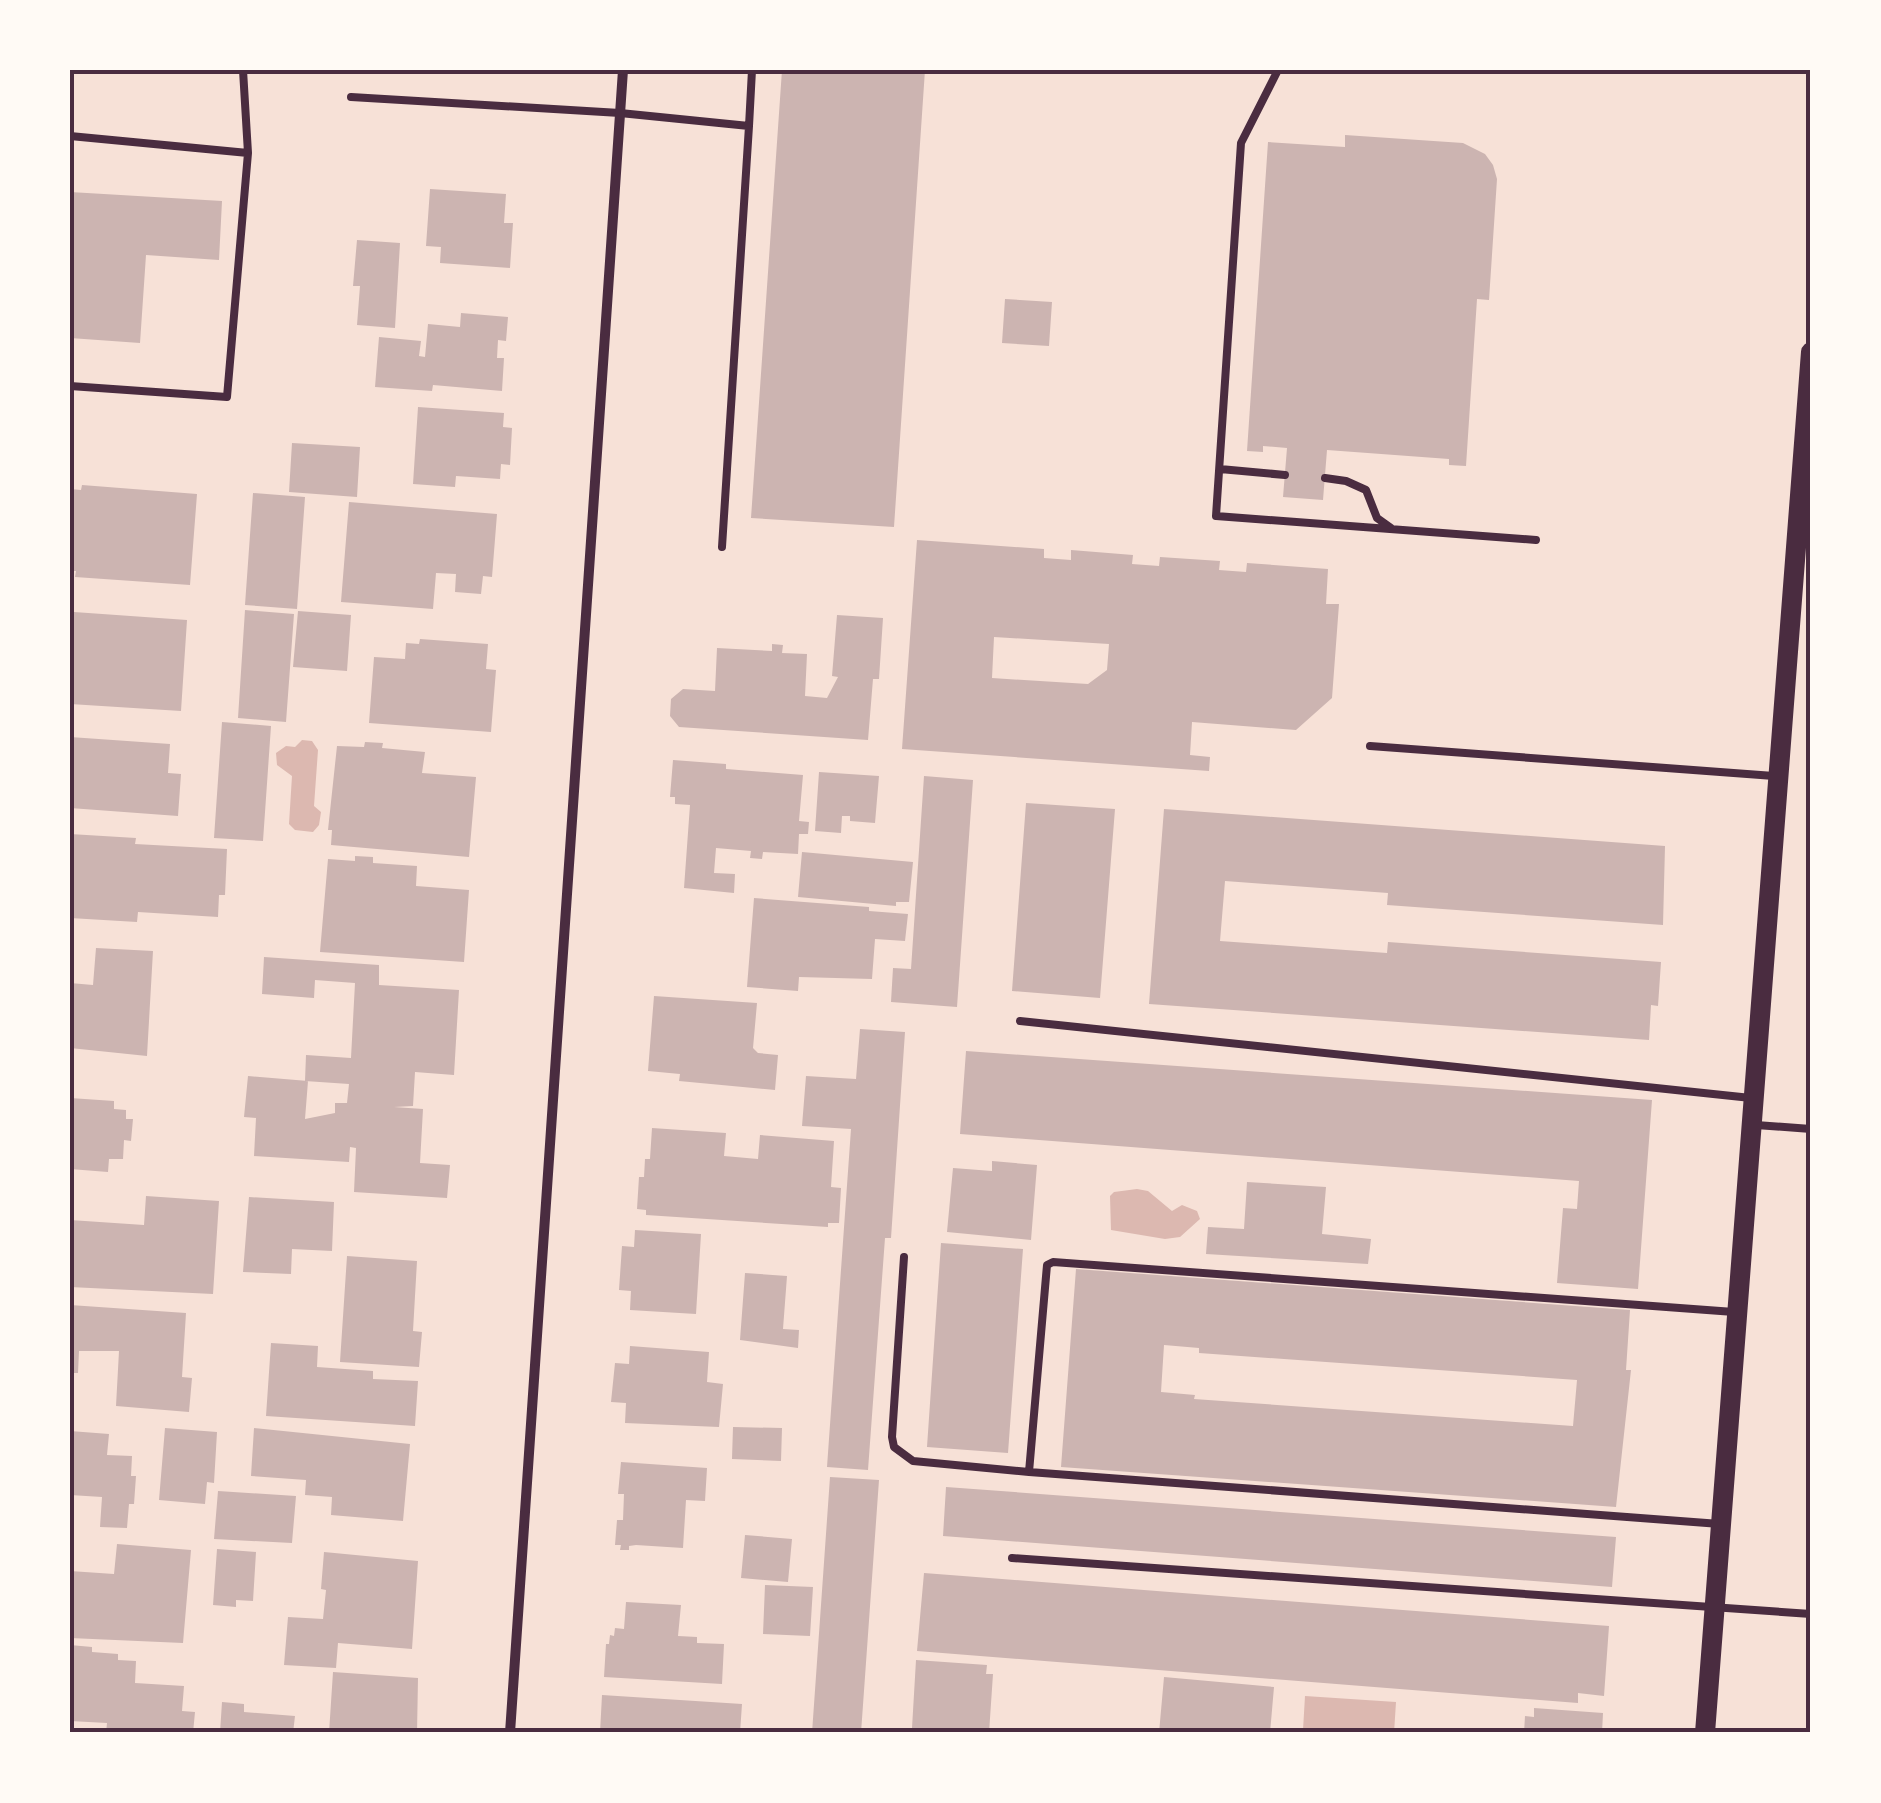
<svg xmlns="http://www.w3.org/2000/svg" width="1881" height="1803" viewBox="0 0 1881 1803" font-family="Quicksand,sans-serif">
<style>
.water{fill:#dcb8b0}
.building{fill:#ccb4b1;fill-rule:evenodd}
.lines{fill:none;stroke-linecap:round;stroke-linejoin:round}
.service{stroke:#4a2c40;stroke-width:8}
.minor{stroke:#4a2c40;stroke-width:10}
.secondary{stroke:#4a2c40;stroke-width:20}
.neatline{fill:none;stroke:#4a2c40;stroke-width:4}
</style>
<rect width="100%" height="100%" fill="#f7e1d7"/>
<path class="water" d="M 302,740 L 312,741 L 318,750 L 314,806 L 321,812 L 319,825 L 313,832 L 295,830 L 289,824 L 292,776 L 277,765 L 276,753 L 286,746 L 295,747 Z
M 1137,1189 L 1148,1191 L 1172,1211 L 1182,1205 L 1197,1211 L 1200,1219 L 1180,1237 L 1165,1239 L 1111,1230 L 1110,1196 L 1114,1192 Z
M 1305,1696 L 1396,1702 L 1394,1733 L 1303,1730 Z"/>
<path class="building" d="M 782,70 L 925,70 L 894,527 L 751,518 Z
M 1345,135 L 1463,143 L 1485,154 L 1493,165 L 1497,179 L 1489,300 L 1477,299 L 1466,466 L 1449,465 L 1449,459 L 1327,450 L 1323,500 L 1283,497 L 1287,448 L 1263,446 L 1263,452 L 1247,451 L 1268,142 L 1345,147 Z
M 430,189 L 506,194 L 504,223 L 513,223 L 510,268 L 440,263 L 441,247 L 426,246 Z
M 70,192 L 222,201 L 219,260 L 146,255 L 140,343 L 70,338 Z
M 357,240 L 400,243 L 395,328 L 357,325 L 360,286 L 353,286 Z
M 1005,299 L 1052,302 L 1049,346 L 1002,343 Z
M 461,313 L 508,317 L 506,341 L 498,340 L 497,358 L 504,358 L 502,391 L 433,385 L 432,391 L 375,387 L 379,337 L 421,341 L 419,356 L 425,357 L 428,324 L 460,327 Z
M 418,407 L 504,413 L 503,427 L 512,428 L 510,465 L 501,464 L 500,479 L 456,476 L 455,487 L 413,484 Z
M 292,443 L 360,447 L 357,497 L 289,492 Z
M 82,485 L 197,494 L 190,585 L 75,577 L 76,571 L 70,571 L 70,489 L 81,490 Z
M 253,493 L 305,497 L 297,609 L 245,605 Z
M 349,502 L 497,514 L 492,577 L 483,576 L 481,594 L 455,592 L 456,574 L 436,573 L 433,609 L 341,602 Z
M 917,540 L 1044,549 L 1044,558 L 1071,560 L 1071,550 L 1133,555 L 1132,564 L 1159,566 L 1160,557 L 1220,561 L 1219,570 L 1246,572 L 1247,563 L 1328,569 L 1326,604 L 1339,604 L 1332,698 L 1296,730 L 1192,722 L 1190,755 L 1210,757 L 1209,771 L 902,749 ZM 994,637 L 1109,644 L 1107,670 L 1088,684 L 992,678 Z
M 245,610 L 294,614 L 286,722 L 238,718 Z
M 298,611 L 351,615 L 347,671 L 293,667 Z
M 74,612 L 187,620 L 181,711 L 70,704 L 70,616 L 73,616 Z
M 837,615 L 883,618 L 879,679 L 873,679 L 868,740 L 679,727 L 670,716 L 671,699 L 683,689 L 715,691 L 717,648 L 772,651 L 772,644 L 783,645 L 782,653 L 807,654 L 805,696 L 827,698 L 838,677 L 832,676 Z
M 420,639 L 488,644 L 486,669 L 496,670 L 491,732 L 369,723 L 374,657 L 405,659 L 406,643 L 419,644 Z
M 222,722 L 271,726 L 263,841 L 214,838 Z
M 70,737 L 170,744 L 168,773 L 181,774 L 178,816 L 70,808 Z
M 365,742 L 383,743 L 382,748 L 425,752 L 422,773 L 476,777 L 469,857 L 331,845 L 332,830 L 328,830 L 337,746 L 364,747 Z
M 673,760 L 726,764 L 726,769 L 803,775 L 799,821 L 809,822 L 808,834 L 799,834 L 798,854 L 763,852 L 762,859 L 750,858 L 751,851 L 716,848 L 714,873 L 735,874 L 734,893 L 684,888 L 690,805 L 675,804 L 675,797 L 670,797 Z
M 819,772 L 879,776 L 875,823 L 850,821 L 850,816 L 842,816 L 841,833 L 815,831 Z
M 924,776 L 973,780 L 957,1007 L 891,1002 L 893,968 L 911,969 Z
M 1026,803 L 1115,809 L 1100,998 L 1012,991 Z
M 1164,809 L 1665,846 L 1663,925 L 1387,905 L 1388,893 L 1225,881 L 1220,941 L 1387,953 L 1388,942 L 1661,962 L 1658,1006 L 1651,1005 L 1649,1040 L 1149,1004 Z
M 70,834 L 136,838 L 135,844 L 227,849 L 225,895 L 219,895 L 218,917 L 138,912 L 137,922 L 70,918 Z
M 802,852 L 913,862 L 909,902 L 896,902 L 896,906 L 798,897 Z
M 355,856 L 373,857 L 373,863 L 417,866 L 416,886 L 469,890 L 464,962 L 320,952 L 328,859 L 355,861 Z
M 754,898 L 869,907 L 869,911 L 908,914 L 905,941 L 875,939 L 872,979 L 799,977 L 798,991 L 747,987 Z
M 96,948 L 153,951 L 147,1056 L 70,1048 L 70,983 L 93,985 Z
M 264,957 L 379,965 L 379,985 L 459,990 L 454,1075 L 415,1072 L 413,1106 L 394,1107 L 423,1109 L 420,1163 L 450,1165 L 447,1198 L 354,1192 L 356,1148 L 350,1147 L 349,1162 L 254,1156 L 256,1118 L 244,1117 L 248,1076 L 308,1081 L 305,1119 L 335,1113 L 335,1103 L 347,1103 L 349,1084 L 305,1081 L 306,1055 L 351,1058 L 355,983 L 315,980 L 314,998 L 262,994 Z
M 654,996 L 757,1003 L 753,1048 L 758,1053 L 778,1055 L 775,1090 L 679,1081 L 680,1074 L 648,1071 Z
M 860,1029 L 905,1032 L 891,1238 L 885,1238 L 868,1470 L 827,1467 L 851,1129 L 802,1126 L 806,1076 L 856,1079 Z
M 966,1051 L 1652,1100 L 1638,1289 L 1557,1283 L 1563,1208 L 1577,1209 L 1579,1181 L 960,1134 Z
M 70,1098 L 114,1101 L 114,1109 L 126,1110 L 126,1119 L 133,1119 L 131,1141 L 124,1140 L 123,1159 L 109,1159 L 108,1172 L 70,1169 Z
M 652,1128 L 726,1133 L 724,1156 L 758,1159 L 760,1135 L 834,1141 L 831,1187 L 841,1188 L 839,1223 L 828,1223 L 828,1227 L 646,1215 L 646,1210 L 637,1209 L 639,1177 L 644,1177 L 645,1159 L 650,1159 Z
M 992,1161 L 1037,1165 L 1031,1240 L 947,1232 L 953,1168 L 992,1171 Z
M 1247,1182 L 1326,1187 L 1322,1234 L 1371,1239 L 1368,1264 L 1206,1254 L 1208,1227 L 1244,1229 Z
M 146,1196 L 219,1201 L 213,1294 L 70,1287 L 70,1220 L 144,1225 Z
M 249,1197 L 334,1202 L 332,1251 L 292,1249 L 291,1274 L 243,1272 Z
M 635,1230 L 701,1234 L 696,1314 L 630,1310 L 631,1291 L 619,1290 L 622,1246 L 634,1247 Z
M 941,1243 L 1023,1249 L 1008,1453 L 927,1447 Z
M 347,1256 L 417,1261 L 413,1331 L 422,1332 L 419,1367 L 340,1362 Z
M 1076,1269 L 1630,1310 L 1626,1370 L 1631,1370 L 1616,1507 L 1061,1467 ZM 1164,1345 L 1199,1348 L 1199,1353 L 1577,1380 L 1573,1426 L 1194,1399 L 1195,1395 L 1161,1392 Z
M 745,1273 L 787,1276 L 783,1329 L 799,1330 L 798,1348 L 740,1340 Z
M 70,1305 L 186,1313 L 182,1377 L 192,1378 L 189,1412 L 116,1406 L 119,1351 L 79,1351 L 78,1373 L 70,1373 Z
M 271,1343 L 318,1346 L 317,1367 L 373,1371 L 373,1379 L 418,1381 L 415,1426 L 266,1416 Z
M 630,1346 L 709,1352 L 707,1382 L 723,1384 L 719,1427 L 625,1423 L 626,1403 L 611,1402 L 615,1363 L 629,1364 Z
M 733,1427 L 782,1428 L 781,1461 L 732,1459 Z
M 165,1428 L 217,1432 L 214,1483 L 207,1482 L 205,1504 L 159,1500 Z
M 254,1428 L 410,1444 L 403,1521 L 331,1515 L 332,1497 L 305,1495 L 306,1480 L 251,1476 Z
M 70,1431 L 109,1434 L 107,1455 L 132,1456 L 131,1476 L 136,1476 L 134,1504 L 129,1504 L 127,1528 L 100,1527 L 102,1497 L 70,1495 Z
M 621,1462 L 707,1468 L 705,1501 L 686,1500 L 683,1548 L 636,1545 L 629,1546 L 629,1550 L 620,1550 L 621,1545 L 615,1545 L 617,1520 L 623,1520 L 624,1494 L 618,1494 Z
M 830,1477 L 879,1480 L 861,1733 L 812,1733 Z
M 946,1487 L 1616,1537 L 1612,1587 L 943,1536 Z
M 218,1491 L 296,1496 L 292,1543 L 214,1539 Z
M 745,1535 L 792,1539 L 788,1582 L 741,1578 Z
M 117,1544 L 191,1550 L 183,1643 L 70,1638 L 70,1571 L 114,1574 Z
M 217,1549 L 256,1552 L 253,1601 L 236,1600 L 236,1607 L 213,1605 Z
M 324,1552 L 418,1561 L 412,1649 L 338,1643 L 336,1668 L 284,1665 L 288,1617 L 323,1619 L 326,1590 L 321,1589 Z
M 924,1573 L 1609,1626 L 1604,1696 L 1578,1693 L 1578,1703 L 917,1651 Z
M 765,1585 L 813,1587 L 810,1636 L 763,1634 Z
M 626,1602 L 681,1605 L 678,1636 L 697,1637 L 697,1643 L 724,1644 L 722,1684 L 604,1677 L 606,1644 L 609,1644 L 610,1635 L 614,1636 L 615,1628 L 624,1629 Z
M 70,1645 L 92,1647 L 92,1652 L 118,1654 L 118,1660 L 136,1661 L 135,1683 L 184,1686 L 182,1711 L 195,1712 L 193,1733 L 106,1733 L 107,1723 L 70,1721 Z
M 916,1660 L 987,1665 L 986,1674 L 993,1674 L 989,1733 L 912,1728 Z
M 333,1672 L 418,1678 L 417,1733 L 329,1733 Z
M 1164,1677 L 1274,1687 L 1270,1733 L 1159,1733 Z
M 602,1695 L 742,1704 L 740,1733 L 600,1733 Z
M 222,1702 L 244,1704 L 244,1712 L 295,1716 L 293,1733 L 220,1733 Z
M 1534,1708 L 1603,1713 L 1602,1733 L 1524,1733 L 1525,1716 L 1534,1717 Z"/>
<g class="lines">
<path class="service" d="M 1278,70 L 1241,143 L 1216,516 L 1536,540
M 351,97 L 620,113 L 749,126 L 722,547
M 749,126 L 752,70
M 70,136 L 248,153
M 70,386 L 227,397 L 248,153 L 243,70
M 1220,469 L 1285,475
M 1325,478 L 1346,481 L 1366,490 L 1377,518 L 1391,528
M 1370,746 L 1774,776
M 1020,1021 L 1751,1098
M 1756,1125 L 1811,1129
M 904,1257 L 892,1437 L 894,1447 L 913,1461 L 1029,1472
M 1720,1524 L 1029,1472 L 1047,1265 L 1053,1262 L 1734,1312
M 1012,1558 L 1811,1614"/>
<path class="minor" d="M 510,1733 L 623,70"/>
<path class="secondary" d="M 1705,1733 L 1811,352"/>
</g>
<rect width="1881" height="1803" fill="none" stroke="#fffaf5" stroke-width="145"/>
<rect x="72" y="72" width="1736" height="1658" class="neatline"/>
</svg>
